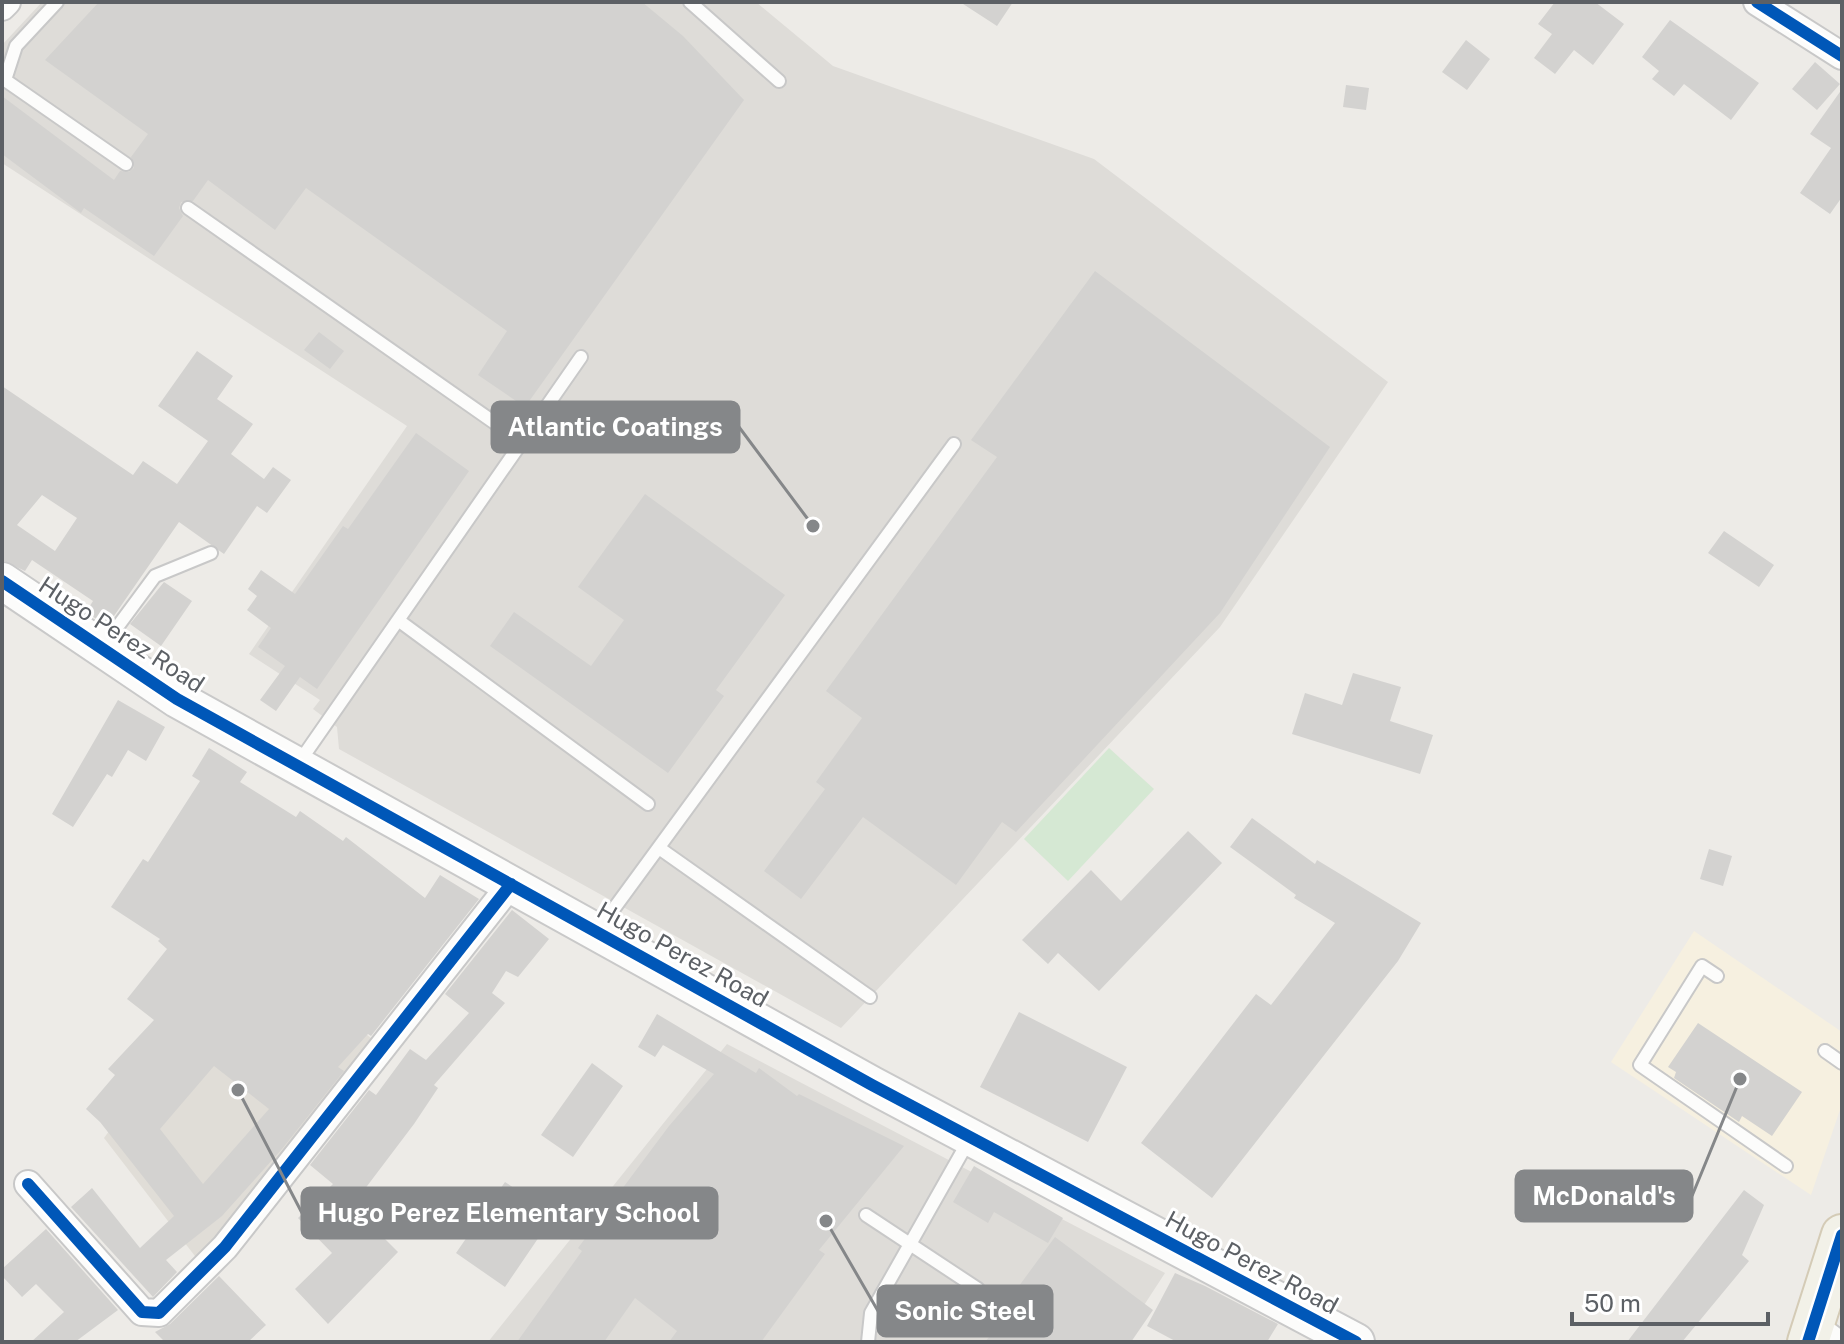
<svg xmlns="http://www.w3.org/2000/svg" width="1844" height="1344" viewBox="0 0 1844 1344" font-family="'Public Sans',sans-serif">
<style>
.commercial{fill:#f6f0e0}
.industrial{fill:#dedcd8}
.education{fill:#e0ddd7}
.green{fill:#d5e8d3}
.building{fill:#d3d2d0;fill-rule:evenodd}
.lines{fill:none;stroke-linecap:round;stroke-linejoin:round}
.lane-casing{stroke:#c8c8c8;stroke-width:16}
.street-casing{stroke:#c8c8c8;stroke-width:30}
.secondary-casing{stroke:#c9c9c9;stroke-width:40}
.primary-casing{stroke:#d4cbb6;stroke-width:44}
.lane{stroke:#fcfcfb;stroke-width:12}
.street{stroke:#fcfcfb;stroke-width:26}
.secondary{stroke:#fcfcfb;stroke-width:36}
.primary{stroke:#f2f1e8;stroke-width:40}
.cycleway-casing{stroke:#fff;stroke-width:17}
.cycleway{stroke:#0057b8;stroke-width:12}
.labels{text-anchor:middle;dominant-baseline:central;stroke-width:6;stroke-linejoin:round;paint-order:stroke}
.street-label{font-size:24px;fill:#5c6065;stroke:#fff}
.leader{fill:none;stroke:#858789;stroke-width:3}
.callout-dot{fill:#858789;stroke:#fff;stroke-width:3}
.callout{fill:#858789;stroke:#858789;stroke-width:3}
.callout-label{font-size:26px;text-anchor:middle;font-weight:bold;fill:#fff}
</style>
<rect width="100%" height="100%" fill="#edebe7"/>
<path class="commercial" d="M 1694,931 L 1842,1032 L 1842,1104 L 1811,1195 L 1611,1062 Z"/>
<path class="industrial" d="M 42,2 L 756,2 L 833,66 L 1094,159 L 1388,382 L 1220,627 L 841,1028 L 339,749 L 337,727 L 313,709 L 320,700 L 249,654 L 407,426 L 2,163 L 2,45 Z
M 727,1044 L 1165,1273 L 1120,1342 L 488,1342 Z"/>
<path class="education" d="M 250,939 L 377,1043 L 198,1260 L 104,1138 Z"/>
<path class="green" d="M 1109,748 L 1154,789 L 1068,881 L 1024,839 Z"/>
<path class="building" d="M 99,2 L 642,2 L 683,36 L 744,100 L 525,407 L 478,375 L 507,331 L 306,188 L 275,230 L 208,180 L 193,201 L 181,202 L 179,208 L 183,216 L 154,256 L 84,208 L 81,213 L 2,154 L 2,96 L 114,180 L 120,171 L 129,172 L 134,168 L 131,157 L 148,134 L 45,60 Z
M 960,2 L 1013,2 L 997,26 Z
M 1555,2 L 1595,2 L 1624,24 L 1593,65 L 1574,50 L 1555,74 L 1534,58 L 1552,34 L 1538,24 Z
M 1670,20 L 1759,83 L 1731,120 L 1684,84 L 1674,96 L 1652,79 L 1659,71 L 1642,57 Z
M 1466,40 L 1490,59 L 1467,90 L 1442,72 Z
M 1815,62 L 1840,84 L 1817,110 L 1792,89 Z
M 1346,85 L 1369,88 L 1366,110 L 1343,107 Z
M 1842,89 L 1842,197 L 1830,214 L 1800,193 L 1831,148 L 1810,134 Z
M 1095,271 L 1330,447 L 1220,613 L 1016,832 L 1002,822 L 956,885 L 863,817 L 801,899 L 764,871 L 825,789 L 816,782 L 862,718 L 826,691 L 997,457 L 971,440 Z
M 319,332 L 344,351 L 330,369 L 304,350 Z
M 197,351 L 233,376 L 217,399 L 253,424 L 231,454 L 264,479 L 273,467 L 291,480 L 267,513 L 257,506 L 224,554 L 179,522 L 107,626 L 86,612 L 93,601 L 32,560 L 25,571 L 2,560 L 2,386 L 133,475 L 143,461 L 177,484 L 208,441 L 158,406 ZM 42,495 L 77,518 L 55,551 L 17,525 Z
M 416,433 L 469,471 L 317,689 L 300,677 L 276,711 L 260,700 L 285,666 L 258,647 L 271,628 L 247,610 L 257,596 L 248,589 L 261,570 L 295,594 L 343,526 L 348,529 Z
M 645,494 L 785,595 L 716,690 L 724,696 L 668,773 L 490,646 L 514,612 L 591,666 L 624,620 L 578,587 Z
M 1724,531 L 1774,565 L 1759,587 L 1708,553 Z
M 164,582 L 192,601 L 161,646 L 130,624 Z
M 1353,673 L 1401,687 L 1390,721 L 1433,735 L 1420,774 L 1292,734 L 1305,693 L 1342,705 Z
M 118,700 L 165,727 L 146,761 L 128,750 L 112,777 L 107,774 L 73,827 L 52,814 Z
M 209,748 L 247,772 L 240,782 L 296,817 L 300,811 L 343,841 L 346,837 L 425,898 L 440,875 L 479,899 L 371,1036 L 368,1034 L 338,1067 L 344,1071 L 282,1149 L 222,1216 L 166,1260 L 177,1272 L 153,1297 L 71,1207 L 92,1188 L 140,1248 L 174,1216 L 100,1122 L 86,1109 L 115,1075 L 108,1069 L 154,1020 L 127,999 L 167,949 L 158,941 L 160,939 L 111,907 L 143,859 L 148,862 L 200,781 L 192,776 ZM 214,1066 L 269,1109 L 203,1184 L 160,1129 Z
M 1252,818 L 1315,864 L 1317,860 L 1421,923 L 1398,961 L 1212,1198 L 1141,1143 L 1256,994 L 1271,1005 L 1335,923 L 1294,898 L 1296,895 L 1230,847 Z
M 1188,831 L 1222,863 L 1099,991 L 1058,953 L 1048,964 L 1022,940 L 1091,870 L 1121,901 Z
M 1709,849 L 1732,856 L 1723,886 L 1700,879 Z
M 512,910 L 549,939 L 518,977 L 506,971 L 492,993 L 505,1003 L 434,1085 L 438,1088 L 414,1124 L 352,1206 L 398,1252 L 328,1324 L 295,1289 L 332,1253 L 298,1218 L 333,1184 L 310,1165 L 369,1090 L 376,1095 L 410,1049 L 426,1060 L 469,1013 L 445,994 Z
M 1019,1012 L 1127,1067 L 1088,1142 L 980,1087 Z
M 657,1014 L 756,1073 L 759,1068 L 797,1096 L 799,1094 L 904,1146 L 819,1250 L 825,1254 L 761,1342 L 669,1342 L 677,1331 L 635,1298 L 604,1342 L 517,1342 L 582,1251 L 578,1248 L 669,1126 L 714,1074 L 663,1045 L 655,1057 L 638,1047 Z
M 1698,1023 L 1802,1092 L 1772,1136 L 1742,1116 L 1739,1122 L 1674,1078 L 1676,1072 L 1668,1067 Z
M 592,1063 L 623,1086 L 573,1157 L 541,1135 Z
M 974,1166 L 1063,1218 L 1048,1243 L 994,1212 L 988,1223 L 953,1202 Z
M 505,1182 L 554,1215 L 505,1287 L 456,1253 Z
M 1744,1190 L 1764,1205 L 1742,1255 L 1749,1261 L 1682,1342 L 1627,1342 Z
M 46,1229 L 118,1310 L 75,1342 L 31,1342 L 64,1312 L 36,1284 L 22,1297 L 2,1276 L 2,1269 Z
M 1055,1237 L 1153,1310 L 1131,1342 L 985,1342 L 1023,1295 L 1016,1290 Z
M 1175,1273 L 1205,1286 L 1278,1324 L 1267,1342 L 1177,1342 L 1147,1326 Z
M 219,1276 L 266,1325 L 248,1342 L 165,1342 L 155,1332 L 170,1324 Z"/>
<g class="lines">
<g class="lane-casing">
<path id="lane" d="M 57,2 L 16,46 L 5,80 L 126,164
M 690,2 L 779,81
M 188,208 L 522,442
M 398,620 L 648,804
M 104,645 L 155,576 L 211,553
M 300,761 L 581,357
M 659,848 L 870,997
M 599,929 L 954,444
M 1717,976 L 1702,966 L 1640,1065 L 1786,1166
M 1825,1051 L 1842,1063
M 866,1215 L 978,1289
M 868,1342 L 871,1313 L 969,1140"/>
</g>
<g class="street-casing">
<path id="street" d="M 1757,2 L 1842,56
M 2,7 L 7,2
M 28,1184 L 142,1312 L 159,1313 L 225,1247 L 511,884
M 1813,1325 L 1836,1342"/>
</g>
<g class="secondary-casing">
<path id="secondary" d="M 2,581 L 177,699 L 872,1085 L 1356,1342"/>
</g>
<g class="primary-casing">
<path id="primary" d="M 1808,1342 L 1842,1235"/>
</g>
<use href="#lane" class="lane"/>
<use href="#street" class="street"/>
<use href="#secondary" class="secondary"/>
<use href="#primary" class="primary"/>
<g class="cycleway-casing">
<path id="cycleway" d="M 1757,2 L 1842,56
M 2,581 L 177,699 L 872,1085 L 1356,1342
M 28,1184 L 142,1312 L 159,1313 L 225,1247 L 511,884
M 1808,1342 L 1842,1235"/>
</g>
<use href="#cycleway" class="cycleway"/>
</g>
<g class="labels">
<g class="street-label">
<text transform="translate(122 634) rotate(33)">Hugo Perez Road</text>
<text transform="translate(683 954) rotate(29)">Hugo Perez Road</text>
<text transform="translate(1252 1262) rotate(28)">Hugo Perez Road</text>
</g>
</g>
<path class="leader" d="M813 526L739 427M1740 1079L1692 1196M238 1090L302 1213M826 1221L878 1311"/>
<g class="callout-dot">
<circle cx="813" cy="526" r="8"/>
<circle cx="1740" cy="1079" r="8"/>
<circle cx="238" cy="1090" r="8"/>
<circle cx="826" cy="1221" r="8"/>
</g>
<g class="callout">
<rect x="492" y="402" width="247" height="50" rx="8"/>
<rect x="1516" y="1171" width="176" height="50" rx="8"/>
<rect x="302" y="1188" width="415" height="50" rx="8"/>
<rect x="878" y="1286" width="174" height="50" rx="8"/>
</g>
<g class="callout-label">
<text x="615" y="436">Atlantic Coatings</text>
<text x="1604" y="1205">McDonald's</text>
<text x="509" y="1222">Hugo Perez Elementary School</text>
<text x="965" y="1320">Sonic Steel</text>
</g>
<rect width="1844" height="1344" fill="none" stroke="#5c6065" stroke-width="8"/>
<path d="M1572 1312v12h196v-12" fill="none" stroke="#5c6065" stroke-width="4"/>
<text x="1584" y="1312" font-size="24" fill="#5c6065" stroke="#ffffff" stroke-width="6" paint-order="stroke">50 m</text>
</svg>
